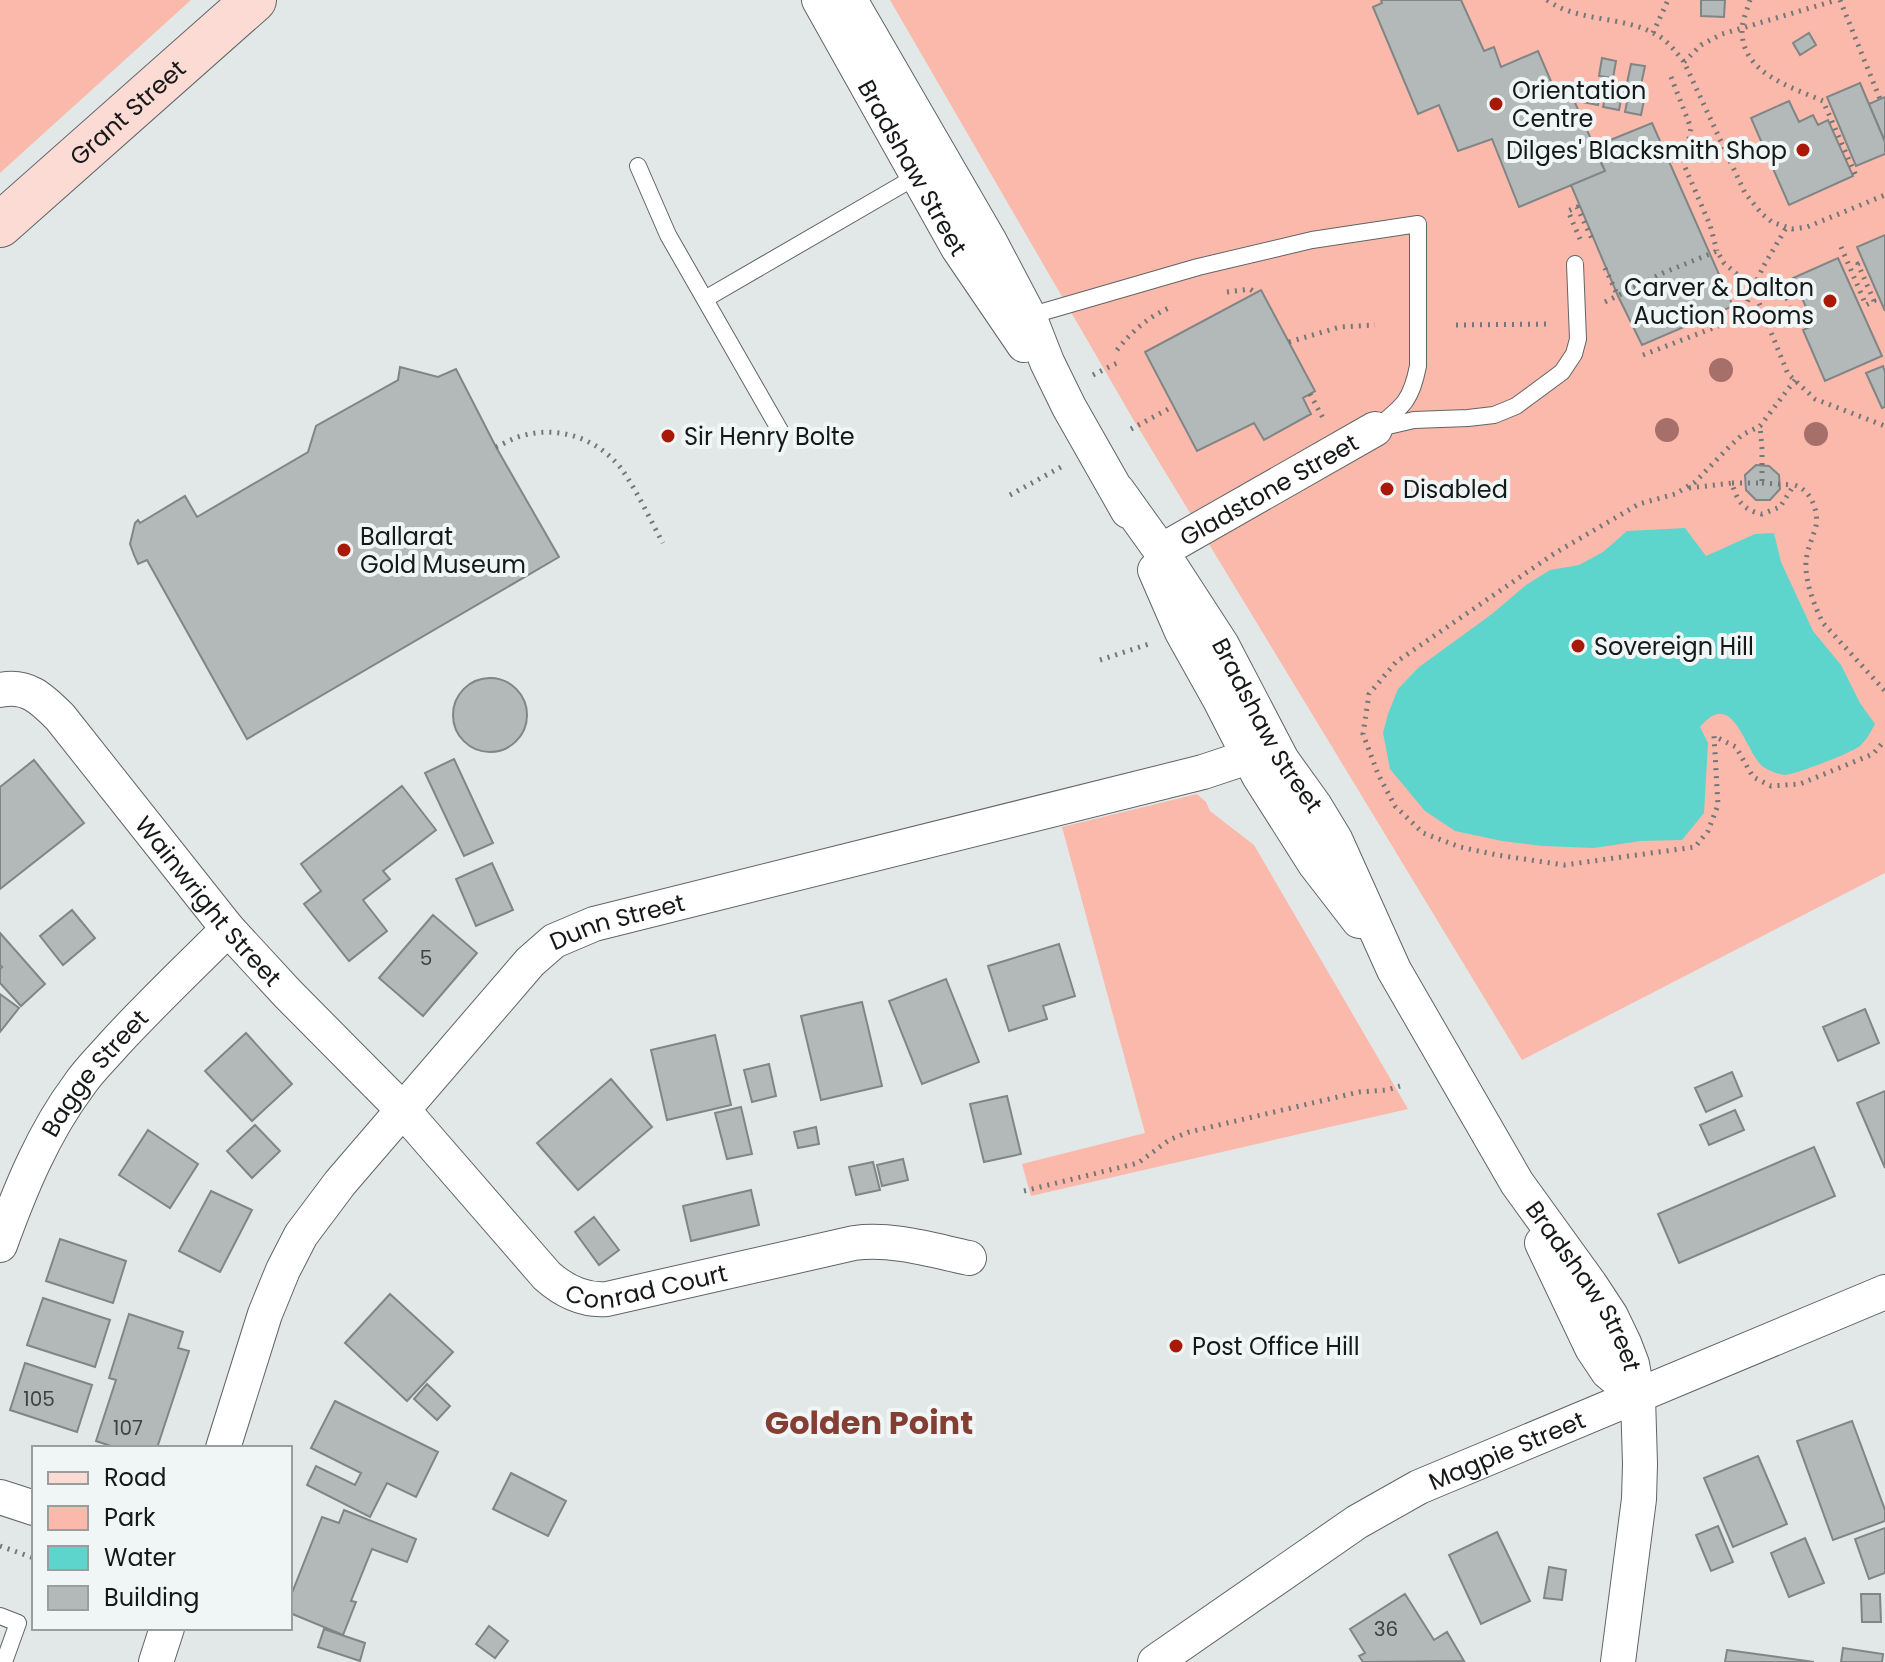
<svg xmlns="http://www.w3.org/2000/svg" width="1885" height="1662" viewBox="0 0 1885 1662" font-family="Poppins,sans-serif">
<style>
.green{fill:#fbb9ac}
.water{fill:#5ed5cc}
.building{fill:#b3b9b8;stroke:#808585;stroke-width:2}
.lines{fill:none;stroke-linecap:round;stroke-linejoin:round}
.lane-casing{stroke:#606564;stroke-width:18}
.street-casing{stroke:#606564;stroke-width:36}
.secondary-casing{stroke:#606564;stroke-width:46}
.path{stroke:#737777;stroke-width:5;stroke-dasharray:2 6;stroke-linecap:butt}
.lane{stroke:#fff;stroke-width:16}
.street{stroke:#fff;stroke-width:34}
.secondary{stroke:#fddbd5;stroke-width:44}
.tree{fill:#a66f6a}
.poi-dot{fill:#a91907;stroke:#f0f6f5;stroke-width:3}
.labels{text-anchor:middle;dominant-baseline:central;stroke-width:8;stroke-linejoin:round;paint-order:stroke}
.number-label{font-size:20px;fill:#3e4141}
.poi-label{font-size:24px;fill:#171919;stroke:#f0f6f5;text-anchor:start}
.street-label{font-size:24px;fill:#171919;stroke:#f0f6f5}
.district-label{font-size:32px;font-weight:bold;fill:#853e33;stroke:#f0f6f5}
</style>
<rect width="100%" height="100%" fill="#e2e8e8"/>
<path class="green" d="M 0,0 L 191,0 L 0,173 Z
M 890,0 L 1885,0 L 1885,873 L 1522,1060 L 1133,419 Z
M 1197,794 L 1206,802 L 1210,811 L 1254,845 L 1408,1109 L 1031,1196 L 1022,1164 L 1145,1133 L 1062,827 Z"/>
<path class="water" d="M 1685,528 L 1706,556 L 1755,534 L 1774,533 L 1781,562 L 1813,631 L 1841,665 L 1860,703 L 1875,724 C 1871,731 1867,739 1861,745 C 1855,752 1796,774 1785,775 C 1780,775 1767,770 1762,766 C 1744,749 1733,687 1700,727 L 1708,743 L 1704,813 L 1682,840 L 1641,841 L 1594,848 L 1543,846 L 1502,841 L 1455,831 L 1425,811 L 1390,769 L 1383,733 L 1388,714 L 1398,689 L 1419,667 L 1492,614 L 1526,585 L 1550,570 L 1579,565 L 1603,552 L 1627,531 Z"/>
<path class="building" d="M 1381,0 L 1461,0 L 1484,51 L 1494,47 L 1501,67 L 1538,51 L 1556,93 L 1569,89 L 1605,171 L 1519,207 L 1492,139 L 1458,151 L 1439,105 L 1418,114 L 1373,7 L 1382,3 Z
M 1701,0 L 1725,0 L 1724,17 L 1701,16 Z
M 1809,33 L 1816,45 L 1800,55 L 1793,43 Z
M 1602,58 L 1616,61 L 1613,78 L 1599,76 Z
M 1631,64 L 1645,66 L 1641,85 L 1627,83 Z
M 1586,83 L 1602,86 L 1598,105 L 1582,102 Z
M 1860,83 L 1885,142 L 1885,154 L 1856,166 L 1827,97 Z
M 1608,87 L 1623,90 L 1619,110 L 1603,107 Z
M 1629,92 L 1645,95 L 1641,115 L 1625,112 Z
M 1885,97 L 1885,139 L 1884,139 L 1869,104 Z
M 1789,101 L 1799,122 L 1813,115 L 1818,125 L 1828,120 L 1853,176 L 1789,205 L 1751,118 Z
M 1652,123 L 1733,306 L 1642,345 L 1618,296 L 1571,185 L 1605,171 L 1593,147 Z
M 1885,235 L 1885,311 L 1857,247 Z
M 1838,258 L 1882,356 L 1825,381 L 1803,330 L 1814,325 L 1793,278 Z
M 1261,290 L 1315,391 L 1303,398 L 1311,414 L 1264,440 L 1254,423 L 1197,451 L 1145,352 Z
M 1883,366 L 1885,372 L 1885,407 L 1882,408 L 1866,373 Z
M 400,367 L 438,377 L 456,369 L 496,447 L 559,557 L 247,739 L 147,560 L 138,564 L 134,555 L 130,544 L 135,523 L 138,520 L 140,523 L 185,496 L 197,517 L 308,452 L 316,426 L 398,380 Z
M 1756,465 L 1769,466 L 1779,475 L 1780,489 L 1770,500 L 1756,500 L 1746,490 L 1745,475 Z
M453 715a37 37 0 1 1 74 0a37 37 0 1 1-74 0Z
M 454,759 L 493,843 L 464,856 L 425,773 Z
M 34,760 L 84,823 L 0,889 L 0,787 Z
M 402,786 L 436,830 L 383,871 L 390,879 L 363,900 L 387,931 L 349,961 L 304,904 L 321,891 L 301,864 Z
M 492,863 L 513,910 L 476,926 L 456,879 Z
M 72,910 L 95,938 L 63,965 L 40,936 Z
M 433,915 L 477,953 L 423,1016 L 379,978 Z
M 0,933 L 45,984 L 21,1006 L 0,983 L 0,969 L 2,967 L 0,965 Z
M 1059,944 L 1075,996 L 1043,1006 L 1047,1019 L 1009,1031 L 988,966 Z
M 946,979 L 979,1062 L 922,1084 L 889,1001 Z
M 0,994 L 19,1008 L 0,1032 Z
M 862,1002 L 882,1086 L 821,1100 L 801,1016 Z
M 1865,1009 L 1879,1043 L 1838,1061 L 1823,1027 Z
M 246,1033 L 292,1084 L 252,1121 L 205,1071 Z
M 715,1035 L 731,1105 L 667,1120 L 651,1050 Z
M 769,1064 L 776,1096 L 752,1102 L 744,1070 Z
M 1732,1072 L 1742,1096 L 1706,1112 L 1695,1088 Z
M 611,1079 L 652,1127 L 578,1190 L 537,1143 Z
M 1885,1091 L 1885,1168 L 1857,1103 Z
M 1007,1096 L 1021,1154 L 984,1162 L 970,1104 Z
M 741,1107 L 752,1154 L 727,1159 L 715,1113 Z
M 1735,1110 L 1744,1130 L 1709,1145 L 1700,1125 Z
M 255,1125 L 280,1151 L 252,1178 L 227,1151 Z
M 816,1127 L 819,1144 L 798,1148 L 794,1132 Z
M 148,1130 L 198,1164 L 170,1208 L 119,1175 Z
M 1814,1147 L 1835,1196 L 1679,1263 L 1658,1214 Z
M 903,1159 L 908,1180 L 882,1186 L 877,1165 Z
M 873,1162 L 880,1190 L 856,1195 L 849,1167 Z
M 751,1190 L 759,1225 L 691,1241 L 683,1206 Z
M 211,1191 L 252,1210 L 220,1272 L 179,1251 Z
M 594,1217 L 619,1250 L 599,1265 L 575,1232 Z
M 60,1239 L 126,1261 L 113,1303 L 46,1281 Z
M 390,1294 L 453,1352 L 407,1401 L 345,1343 Z
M 43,1298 L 110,1320 L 95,1367 L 27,1345 Z
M 129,1314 L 183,1332 L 178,1348 L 189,1351 L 157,1448 L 117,1448 L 96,1441 L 116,1380 L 109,1378 Z
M 25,1363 L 92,1385 L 77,1432 L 10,1410 Z
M 427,1384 L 450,1406 L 437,1420 L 414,1399 Z
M 335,1401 L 438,1452 L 416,1497 L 387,1483 L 370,1517 L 307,1485 L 316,1466 L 355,1485 L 361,1473 L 311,1448 Z
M 1852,1421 L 1885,1510 L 1885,1521 L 1833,1540 L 1797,1441 Z
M 1758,1456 L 1787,1524 L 1733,1547 L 1704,1478 Z
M 511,1473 L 566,1501 L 548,1536 L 493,1509 Z
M 344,1510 L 416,1539 L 407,1562 L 372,1549 L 351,1601 L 356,1602 L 343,1635 L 290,1613 L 290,1598 L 322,1517 L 339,1523 Z
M 1718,1526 L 1733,1562 L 1711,1571 L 1696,1535 Z
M 1885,1528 L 1885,1573 L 1869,1579 L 1855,1539 Z
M 1497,1532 L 1530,1601 L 1481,1624 L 1449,1555 Z
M 1805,1538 L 1824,1583 L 1789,1597 L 1771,1553 Z
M 1549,1567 L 1566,1570 L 1562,1600 L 1544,1598 Z
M 1405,1594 L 1434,1640 L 1447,1632 L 1464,1661 L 1363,1662 L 1359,1656 L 1365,1653 L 1350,1629 Z
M 1861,1594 L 1880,1594 L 1881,1622 L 1862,1622 Z
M 489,1626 L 508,1641 L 495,1658 L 476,1644 Z
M 324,1629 L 365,1643 L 360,1661 L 318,1647 Z
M 1843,1648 L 1883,1654 L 1882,1662 L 1841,1662 Z
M 1727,1650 L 1814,1662 L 1725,1662 Z"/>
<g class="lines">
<g class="lane-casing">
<path id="lane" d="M 638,166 L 668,235 L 782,434
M 705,299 L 917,176
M 1029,316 L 1198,267 L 1312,240 L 1418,224 L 1418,366 C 1411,402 1402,407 1375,429 L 1414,420 L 1468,418 L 1494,415 L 1516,406 L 1562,372 L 1574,354 L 1578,339 L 1575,264
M 0,1616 L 18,1623 L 4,1662"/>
</g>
<g class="street-casing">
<g id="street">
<path id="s1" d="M 819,0 L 958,248 L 1024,345"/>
<path d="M 850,0 L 989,240 L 1029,316 L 1047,362 L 1069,407 L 1128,511"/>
<path id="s2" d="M 1118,491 L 1161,551 L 1222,645 L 1282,760 L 1315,806 L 1335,839 L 1394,970 L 1517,1183 L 1590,1284 L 1611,1316 L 1624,1343 L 1632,1364 L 1638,1397 L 1640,1464 L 1639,1499 L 1618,1662"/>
<path id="s3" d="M 1161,551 L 1375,429"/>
<path d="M 1155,570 L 1182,632 L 1220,700 L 1259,776 L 1315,864 L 1359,921"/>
<path id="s4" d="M 0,690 C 27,684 42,699 60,717 L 228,929 L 288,994 L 402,1109 L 547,1276 C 564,1291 584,1301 607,1299 L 854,1243 C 893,1238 931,1250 969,1258"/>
<path d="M 1542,1243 L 1592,1348 L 1608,1372 L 1638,1397"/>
<path id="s5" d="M 0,1245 C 20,1190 43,1133 79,1085 C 89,1070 103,1057 115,1043 C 151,1004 190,967 228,929"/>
<path id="s6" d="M 223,1448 L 265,1314 L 283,1270 L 301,1235 L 340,1183 L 530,962 L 554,941 L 594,924 L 1203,772 L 1275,748"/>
<path d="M 0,1497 L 34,1508"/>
<path d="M 156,1662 L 167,1628"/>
<path id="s7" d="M 1155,1662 L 1357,1522 L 1419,1487 L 1885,1292"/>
</g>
</g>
<g class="secondary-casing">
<g id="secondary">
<path id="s8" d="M 0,225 L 254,0"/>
</g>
</g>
<path class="path" d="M 1547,0 C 1579,23 1623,15 1657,35 C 1668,41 1676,52 1684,62 L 1745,193 L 1762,214 L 1772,222 L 1792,229 L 1807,227 L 1885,195
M 1750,0 C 1747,10 1742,21 1742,31 C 1742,73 1791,87 1823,101 L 1857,178
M 1840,0 L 1880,99
M 1653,33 L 1668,0
M 1684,62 L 1701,45 L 1722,34 L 1837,0
M 1671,77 L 1691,128 L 1688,144 L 1684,153 L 1684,165 L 1710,225 L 1717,251
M 1580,239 L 1568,211 L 1577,207 L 1593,241
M 1841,247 L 1866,305 L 1874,301 L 1858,264 L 1863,262
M 1605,268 L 1618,296
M 1778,276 L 1790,306
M 1227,292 L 1250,289 L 1256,293
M 1605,302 L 1663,273 L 1717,251 L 1724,263 L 1753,288 L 1788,374 L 1815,399 L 1885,426
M 1456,325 L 1551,324
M 1289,342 L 1340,327 L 1375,325
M 1117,350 C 1132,331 1148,317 1171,307
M 1643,355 L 1721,325 L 1737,316 L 1744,309 L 1763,267 L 1786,228
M 1093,375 L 1117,363
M 1795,380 L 1760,426 L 1742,435 L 1729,447 L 1695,482 L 1675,494 L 1639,504 L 1555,553 L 1396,662 L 1369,694 L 1363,734 L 1378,774 L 1395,806 L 1423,833 L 1460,847 L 1497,855 L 1564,865 L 1695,847 L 1708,831 L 1718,805 L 1714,736 L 1736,747 L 1753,777 L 1771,786 L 1800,784 L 1873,754 L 1885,740
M 1310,394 L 1323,418
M 1131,429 L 1172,407
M 496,447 C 505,443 515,437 525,435 C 560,426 597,439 620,467 C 637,490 649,518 663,543
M 1732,483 L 1762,483 L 1762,449 L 1760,426
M 1762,483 L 1794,485
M 1689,488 L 1732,483 C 1737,501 1743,510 1762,514 L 1780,507 L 1794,485 C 1810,489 1819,510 1816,526 C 1812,541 1805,552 1806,569 C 1807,587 1815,607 1823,623 L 1885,691
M 1010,495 L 1061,467
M 1100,660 L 1149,644
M 1024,1191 L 1138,1163 L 1169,1140 L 1189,1132 L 1359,1092 L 1387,1090 L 1400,1086
M 0,1546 L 34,1558"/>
<use href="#lane" class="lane"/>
<use href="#street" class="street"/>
<use href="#secondary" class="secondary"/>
</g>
<g class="tree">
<circle cx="1721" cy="370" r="12"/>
<circle cx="1667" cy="430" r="12"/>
<circle cx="1816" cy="434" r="12"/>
</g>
<g class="poi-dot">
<circle cx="1496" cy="104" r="8"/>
<circle cx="1803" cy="150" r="8"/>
<circle cx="1830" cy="301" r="8"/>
<circle cx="668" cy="436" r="8"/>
<circle cx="1387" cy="489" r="8"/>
<circle cx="344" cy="550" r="8"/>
<circle cx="1578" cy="646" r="8"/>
<circle cx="1176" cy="1346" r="8"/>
</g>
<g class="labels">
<g class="number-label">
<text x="426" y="958">5</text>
<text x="39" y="1399">105</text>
<text x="128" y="1428">107</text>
<text x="1386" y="1629">36</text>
</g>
<g class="poi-label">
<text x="1512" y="90">Orientation<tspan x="1512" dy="28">Centre</tspan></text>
<text x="1787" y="150" text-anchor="end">Dilges' Blacksmith Shop</text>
<text x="1814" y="287" text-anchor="end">Carver &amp; Dalton<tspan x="1814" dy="28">Auction Rooms</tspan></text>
<text x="684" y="436">Sir Henry Bolte</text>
<text x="1403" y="489">Disabled</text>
<text x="360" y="536">Ballarat<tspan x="360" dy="28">Gold Museum</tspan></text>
<text x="1594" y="646">Sovereign Hill</text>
<text x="1192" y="1346">Post Office Hill</text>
</g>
<g class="street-label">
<text stroke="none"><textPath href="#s8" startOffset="170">Grant Street</textPath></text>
<text stroke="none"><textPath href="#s1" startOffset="192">Bradshaw Street</textPath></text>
<text stroke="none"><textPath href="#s3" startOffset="124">Gladstone Street</textPath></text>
<text stroke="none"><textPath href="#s2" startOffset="278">Bradshaw Street</textPath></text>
<text stroke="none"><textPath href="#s4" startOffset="306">Wainwright Street</textPath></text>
<text stroke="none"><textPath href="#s6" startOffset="682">Dunn Street</textPath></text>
<text stroke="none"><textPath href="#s5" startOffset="198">Bagge Street</textPath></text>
<text stroke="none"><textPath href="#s4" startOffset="918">Conrad Court</textPath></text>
<text stroke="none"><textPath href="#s2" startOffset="924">Bradshaw Street</textPath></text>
<text stroke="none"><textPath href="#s7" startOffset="412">Magpie Street</textPath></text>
</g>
<g class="district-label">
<text x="869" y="1422">Golden Point</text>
</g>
</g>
<rect x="32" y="1446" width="260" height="184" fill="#f0f6f5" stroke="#999e9d" stroke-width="2"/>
<rect x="48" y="1472" width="40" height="12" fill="#fddbd5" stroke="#999e9d" stroke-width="2"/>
<text x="104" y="1486" font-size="24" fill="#171919">Road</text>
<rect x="48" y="1506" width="40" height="24" fill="#fbb9ac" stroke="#999e9d" stroke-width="2"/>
<text x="104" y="1526" font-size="24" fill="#171919">Park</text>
<rect x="48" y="1546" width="40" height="24" fill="#5ed5cc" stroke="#999e9d" stroke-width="2"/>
<text x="104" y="1566" font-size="24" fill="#171919">Water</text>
<rect x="48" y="1586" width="40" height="24" fill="#b3b9b8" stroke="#999e9d" stroke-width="2"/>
<text x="104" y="1606" font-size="24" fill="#171919">Building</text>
</svg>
